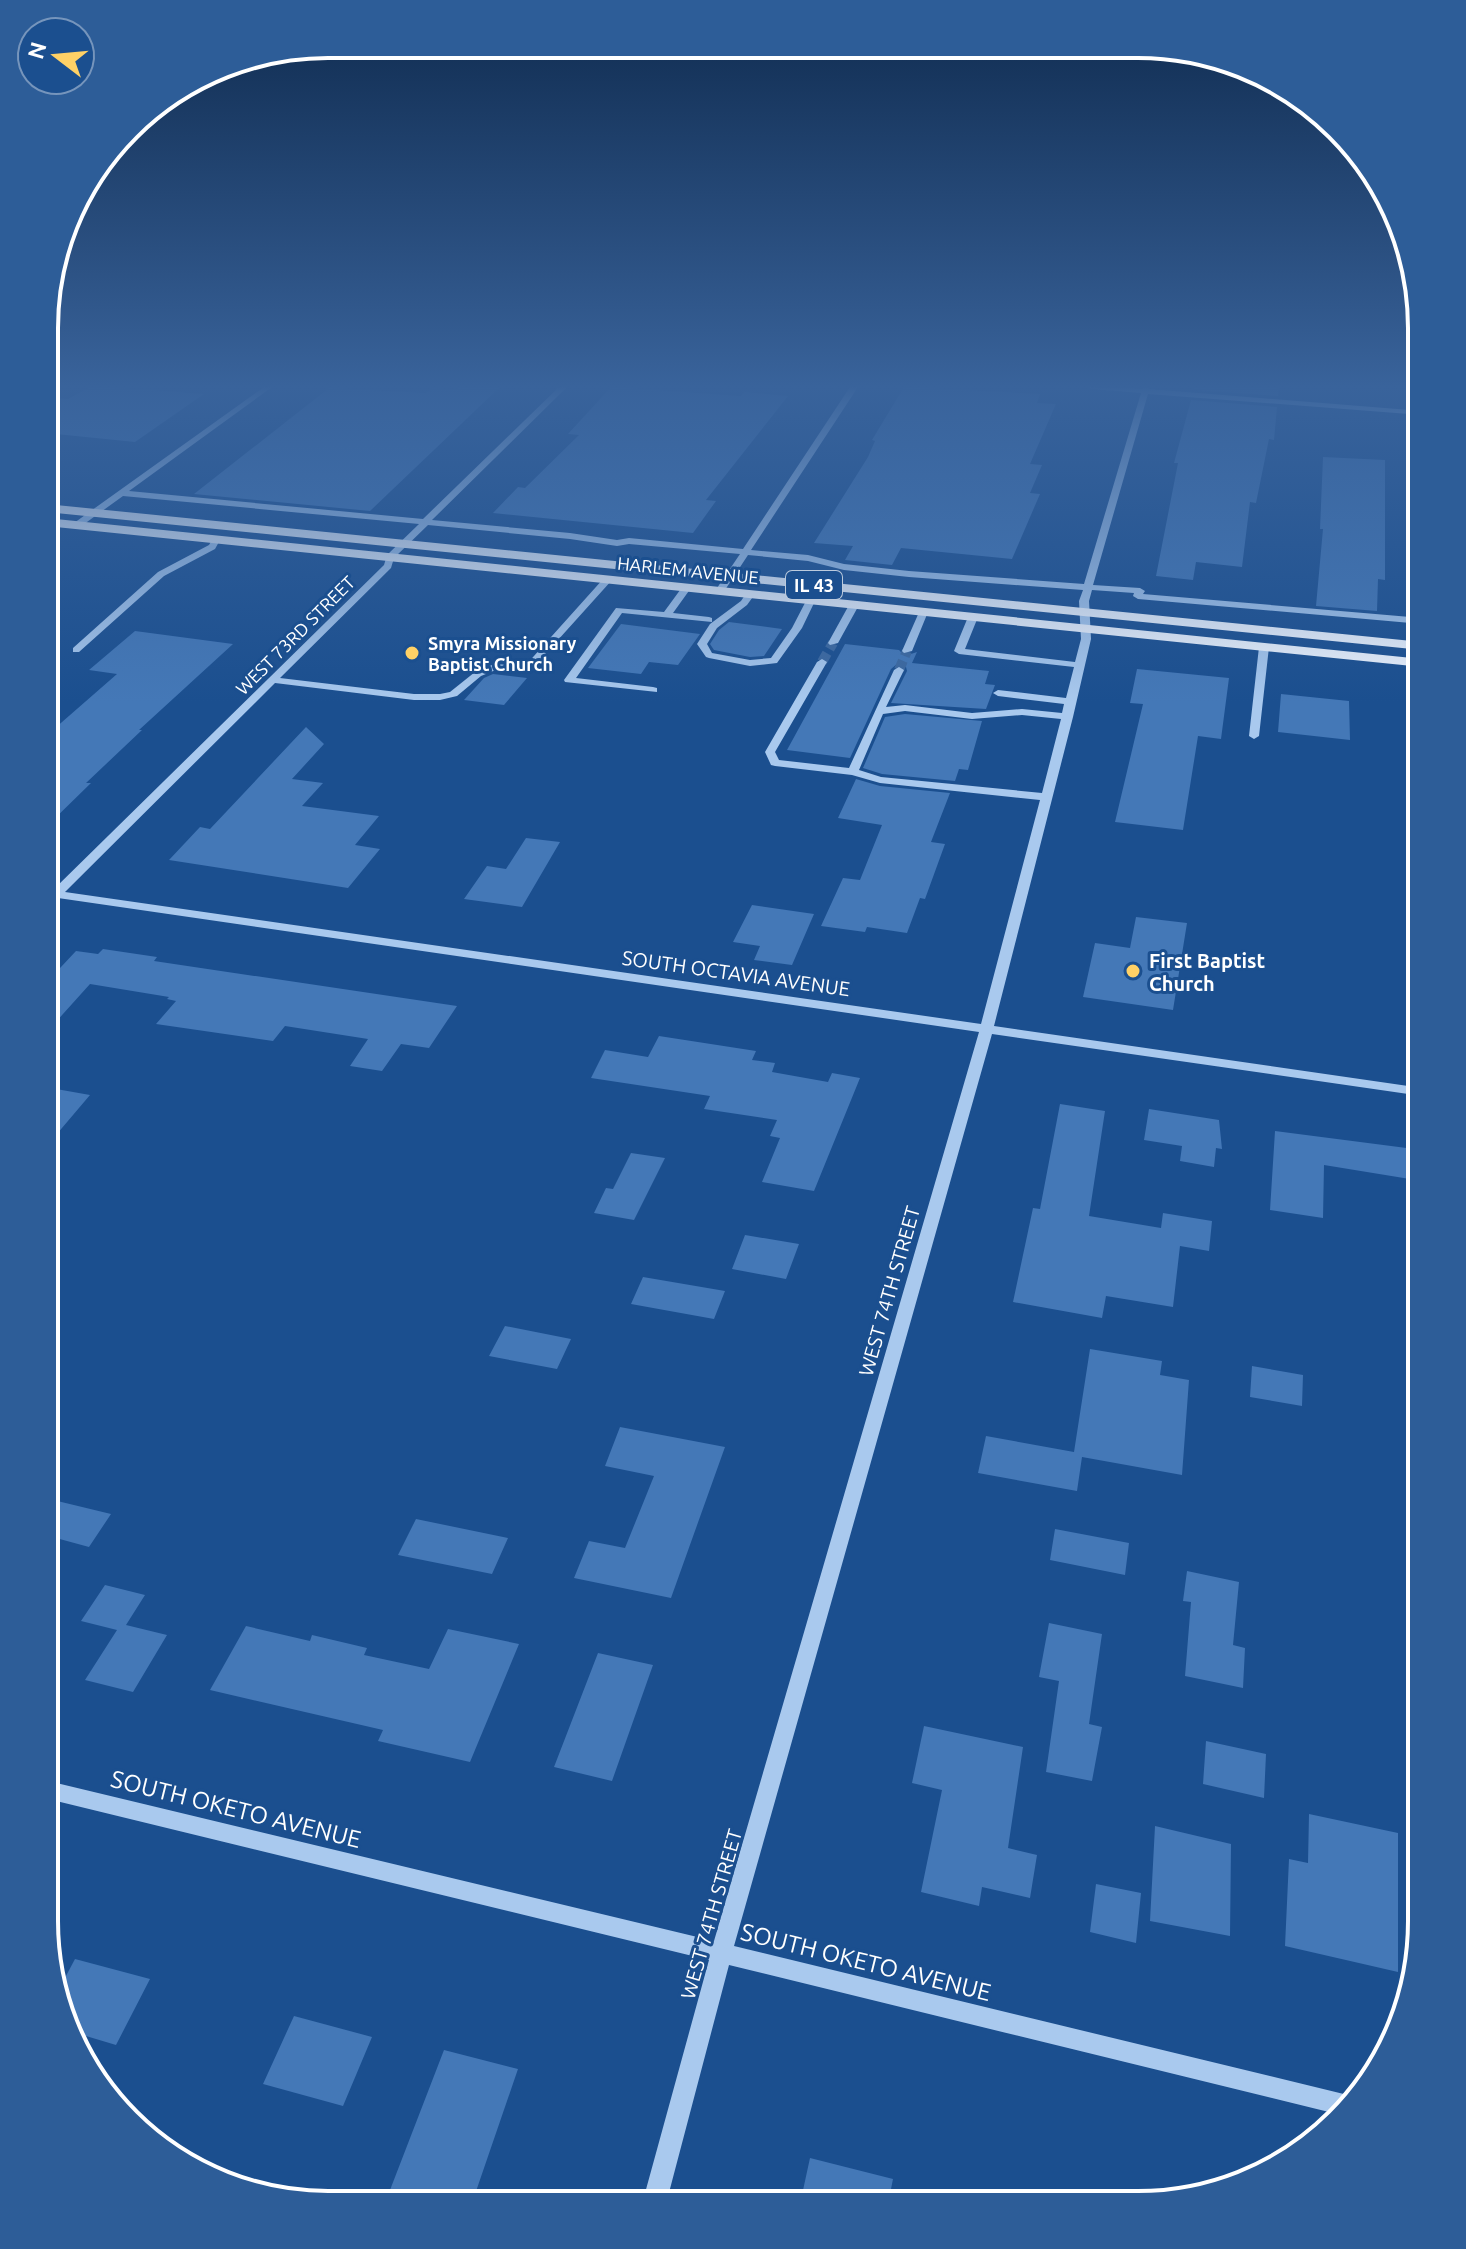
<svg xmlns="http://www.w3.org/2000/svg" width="1466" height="2249" viewBox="0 0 1466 2249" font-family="Ubuntu,sans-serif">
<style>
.building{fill:#4478b7}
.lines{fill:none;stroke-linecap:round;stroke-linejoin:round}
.minor-tunnel{stroke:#3d69a0;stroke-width:10;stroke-dasharray:10 5;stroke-linecap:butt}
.minor{fill:#a9c9ee;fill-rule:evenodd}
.major{fill:#f0f6ff;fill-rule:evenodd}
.poi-dot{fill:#ffd166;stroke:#1b4f8f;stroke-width:3}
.labels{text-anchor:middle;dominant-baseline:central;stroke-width:6;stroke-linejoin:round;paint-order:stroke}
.far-street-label{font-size:18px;fill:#fff;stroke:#1b4f8f}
.shield{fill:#1b4f8f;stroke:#bbcadd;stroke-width:2}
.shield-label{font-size:18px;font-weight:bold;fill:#fff}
.far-poi-label{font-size:18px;font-weight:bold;fill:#fff;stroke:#1b4f8f;text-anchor:start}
.poi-label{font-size:20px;font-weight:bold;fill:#fff;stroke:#1b4f8f;text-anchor:start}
.street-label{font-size:20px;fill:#fff;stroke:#1b4f8f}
.near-street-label{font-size:24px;fill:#fff;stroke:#1b4f8f}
.rim{fill:none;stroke:#fff;stroke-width:4}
</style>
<rect width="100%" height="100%" fill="#1b4f8f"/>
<path class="building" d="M 90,387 L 153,390 L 204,394 L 135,442 L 46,433 L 46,397 L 68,399 Z
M 460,387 L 500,387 L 370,511 L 194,494 L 329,388 L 426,393 L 433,388 L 456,390 Z
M 611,387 L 741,396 L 744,392 L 788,396 L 706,500 L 716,501 L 693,533 L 493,513 L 518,487 L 525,488 L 579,435 L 568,434 Z
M 904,387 L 1040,394 L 1037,403 L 1056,404 L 1030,464 L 1042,465 L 1030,493 L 1040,494 L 1012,559 L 901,548 L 892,565 L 845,560 L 853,546 L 814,543 L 868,457 L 875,441 L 872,440 Z
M 1194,387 L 1279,387 L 1278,396 L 1194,390 Z
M 1191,400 L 1277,407 L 1274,440 L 1269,439 L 1256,503 L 1250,502 L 1242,567 L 1196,562 L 1193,580 L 1156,576 L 1178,463 L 1174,463 Z
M 1323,457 L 1385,460 L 1385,580 L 1378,579 L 1377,611 L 1316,606 L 1323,529 L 1320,529 Z
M 729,622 L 782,629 L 764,656 L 750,657 L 714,650 L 710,644 L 719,630 Z
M 621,624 L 700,634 L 678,665 L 649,662 L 641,674 L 588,668 Z
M 135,631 L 233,644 L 139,730 L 142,730 L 86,783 L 91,783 L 46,827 L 46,736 L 117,674 L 89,670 Z
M 845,644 L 899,650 L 905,656 L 917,652 L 912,663 L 989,671 L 985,684 L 995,685 L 986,709 L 891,703 L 907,671 L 906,667 L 897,664 L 891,669 L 850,758 L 787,750 Z
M 1137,669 L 1229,678 L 1221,739 L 1198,736 L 1183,830 L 1115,822 L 1143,704 L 1130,703 Z
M 493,674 L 527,678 L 504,705 L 464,700 L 484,678 Z
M 1281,694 L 1349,701 L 1350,740 L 1278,732 Z
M 905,714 L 982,721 L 968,770 L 959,769 L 955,781 L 882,774 L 863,768 L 885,717 Z
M 306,727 L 324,744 L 292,779 L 323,783 L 302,806 L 379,816 L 355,845 L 380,849 L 348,888 L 169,860 L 200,827 L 210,829 Z
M 856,779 L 880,786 L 950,793 L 931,842 L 945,844 L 925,899 L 920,898 L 907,933 L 867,927 L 865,932 L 821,926 L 843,878 L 860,880 L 882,825 L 838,818 Z
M 526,838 L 560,842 L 522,907 L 464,899 L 487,866 L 506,869 Z
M 752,905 L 814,914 L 792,965 L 754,960 L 760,946 L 733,942 Z
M 1136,917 L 1187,923 L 1173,1010 L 1083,997 L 1095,943 L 1130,948 Z
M 103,949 L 157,957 L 154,961 L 457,1006 L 429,1048 L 401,1044 L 382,1071 L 350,1066 L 368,1039 L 285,1026 L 273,1041 L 156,1024 L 176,1001 L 167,999 L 169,997 L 90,984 L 45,1034 L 45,984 L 76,951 L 98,954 Z
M 659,1036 L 756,1051 L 752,1060 L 775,1063 L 772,1072 L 828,1082 L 832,1073 L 860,1078 L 814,1191 L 762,1182 L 780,1138 L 770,1136 L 777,1120 L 704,1109 L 710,1096 L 591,1078 L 605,1050 L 648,1057 Z
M 45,1087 L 90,1095 L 45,1148 Z
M 1060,1104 L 1105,1111 L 1089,1216 L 1161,1228 L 1163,1213 L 1212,1221 L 1209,1251 L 1180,1246 L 1173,1307 L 1106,1296 L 1102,1318 L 1013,1302 L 1033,1208 L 1040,1209 Z
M 1149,1109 L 1219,1120 L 1222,1149 L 1216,1148 L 1214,1167 L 1180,1161 L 1182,1146 L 1144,1140 Z
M 1275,1131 L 1422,1150 L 1422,1181 L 1324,1165 L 1323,1218 L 1270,1210 Z
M 631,1153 L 665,1158 L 634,1220 L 594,1213 L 606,1188 L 613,1189 Z
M 745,1235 L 799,1244 L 786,1279 L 732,1269 Z
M 643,1277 L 725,1291 L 714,1319 L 631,1304 Z
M 505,1326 L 571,1339 L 557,1369 L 489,1356 Z
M 1090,1349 L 1162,1361 L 1160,1375 L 1189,1380 L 1182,1475 L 1082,1457 L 1077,1491 L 978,1473 L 986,1436 L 1074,1452 Z
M 1252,1366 L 1303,1375 L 1302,1406 L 1250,1397 Z
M 620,1427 L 725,1447 L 671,1598 L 574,1578 L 589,1541 L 625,1548 L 654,1476 L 605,1466 Z
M 45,1498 L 111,1514 L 89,1547 L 45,1535 Z
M 416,1519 L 508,1538 L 492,1574 L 398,1555 Z
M 1055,1529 L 1129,1543 L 1125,1575 L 1050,1560 Z
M 1187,1571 L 1239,1582 L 1233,1645 L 1245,1648 L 1243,1688 L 1185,1676 L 1191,1602 L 1183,1601 Z
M 105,1585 L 145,1595 L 126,1625 L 167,1635 L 133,1692 L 85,1680 L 117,1630 L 81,1621 Z
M 1049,1623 L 1102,1634 L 1089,1724 L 1102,1727 L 1092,1781 L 1046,1772 L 1059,1681 L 1039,1677 Z
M 246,1626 L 310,1641 L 312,1635 L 367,1648 L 364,1655 L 429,1669 L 448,1629 L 519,1644 L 470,1762 L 378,1741 L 383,1730 L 210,1690 Z
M 598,1653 L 653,1665 L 612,1781 L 554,1767 Z
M 924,1726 L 1023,1747 L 1008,1848 L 1037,1855 L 1030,1898 L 982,1887 L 979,1906 L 921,1892 L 942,1790 L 912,1783 Z
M 1206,1741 L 1266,1754 L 1264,1798 L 1203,1784 Z
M 1309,1814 L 1398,1833 L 1398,1972 L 1285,1946 L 1289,1859 L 1308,1863 Z
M 1155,1826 L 1231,1844 L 1230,1936 L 1150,1921 Z
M 1096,1884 L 1141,1893 L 1136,1943 L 1090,1932 Z
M 75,1959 L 150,1979 L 116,2045 L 66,2030 L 58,1991 Z
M 294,2016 L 372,2037 L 343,2106 L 263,2084 Z
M 444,2050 L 518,2069 L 472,2203 L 385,2203 Z
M 810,2158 L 893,2179 L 888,2204 L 800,2204 Z"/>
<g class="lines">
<path class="minor-tunnel" d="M 822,662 L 833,643
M 899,670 L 907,651"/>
<path class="minor" d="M 264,387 L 272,387 L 129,491 L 423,519 L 559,387 L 567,387 L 432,520 L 570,533 L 617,540 L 629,538 L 743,549 L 850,387 L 858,387 L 751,550 L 808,555 L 844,564 L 909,571 L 1084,584 L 1141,393 L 1092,389 L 1088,387 L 1142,389 L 1150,387 L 1149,389 L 1422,411 L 1422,415 L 1148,394 L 1093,585 L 1140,588 L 1145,591 L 1143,594 L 1422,618 L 1422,624 L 1138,599 L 1133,596 L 1134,593 L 1092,590 L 1089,601 L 1091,639 L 1073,717 L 994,1026 L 1422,1088 L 1422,1096 L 992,1034 L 734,1946 L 1356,2097 L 1357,2099 L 1337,2114 L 729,1965 L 666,2204 L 642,2204 L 709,1960 L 44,1798 L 44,1780 L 714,1941 L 979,1032 L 58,898 L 50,907 L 46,907 L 46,890 L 53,890 L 384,565 L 387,555 L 419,524 L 123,496 L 80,527 L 74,527 L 74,523 ZM 428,525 L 570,539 L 617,546 L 629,544 L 740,554 L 715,591 L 720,594 L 723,593 L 748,555 L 808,561 L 844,570 L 909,577 L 1083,590 L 1079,601 L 1081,639 L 1075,662 L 965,649 L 978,617 L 973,614 L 968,617 L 954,651 L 959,654 L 1074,667 L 1066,698 L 998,690 L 993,693 L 998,696 L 1064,704 L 1062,713 L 1022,709 L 972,713 L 905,705 L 886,707 L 904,670 L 899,667 L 894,670 L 849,768 L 779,760 L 775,752 L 827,662 L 822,659 L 817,662 L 765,752 L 771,765 L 775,766 L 852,775 L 880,783 L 1040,800 L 981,1024 L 65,892 L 275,683 L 414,700 L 440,700 L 457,696 L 481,676 L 498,669 L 530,671 L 612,580 L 604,578 L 525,666 L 494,664 L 475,672 L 450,692 L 440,694 L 414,694 L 280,678 L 391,568 L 394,558 ZM 905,711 L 972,719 L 1022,715 L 1061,719 L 1042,793 L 881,777 L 859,770 L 883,714 Z
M 213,538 L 220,540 L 215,549 L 164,576 L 79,652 L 73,652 L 73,648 L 158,572 L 209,545 Z
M 683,586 L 691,588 L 673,613 L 709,617 L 712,618 L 712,622 L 622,613 L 576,678 L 653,687 L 657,688 L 657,692 L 565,682 L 564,680 L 616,608 L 664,612 Z
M 747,592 L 755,594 L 747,605 L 717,628 L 707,644 L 712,653 L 750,660 L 771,658 L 792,628 L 807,599 L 815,601 L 802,628 L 777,663 L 750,666 L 709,658 L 706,657 L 697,644 L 710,624 L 741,601 Z
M 854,602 L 859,605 L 838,643 L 830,645 L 828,643 L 849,605 Z
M 920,610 L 928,612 L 912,651 L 904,653 L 902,651 Z
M 1264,644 L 1269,647 L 1259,736 L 1254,739 L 1249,736 L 1259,647 Z"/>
<path class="major" d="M 46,504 L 1422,642 L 1422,650 L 46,512 Z
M 46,518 L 1422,659 L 1422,667 L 46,526 Z"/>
</g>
<linearGradient id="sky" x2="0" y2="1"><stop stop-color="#0f2b4f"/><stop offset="0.55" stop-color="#39639b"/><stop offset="1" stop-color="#39639b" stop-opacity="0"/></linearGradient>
<rect width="1466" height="702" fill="url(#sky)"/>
<g class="poi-dot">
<circle cx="412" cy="653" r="8"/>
<circle cx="1133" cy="971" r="8"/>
</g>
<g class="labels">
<g class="far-street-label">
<text transform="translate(688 570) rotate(6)">HARLEM AVENUE</text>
<text transform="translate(295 635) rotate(-45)">WEST 73RD STREET</text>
</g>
<rect class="shield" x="786" y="571" width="56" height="28" rx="6"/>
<g class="shield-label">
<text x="814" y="585">IL 43</text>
</g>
<g class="far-poi-label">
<text x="428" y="643">Smyra Missionary<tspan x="428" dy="21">Baptist Church</tspan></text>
</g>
<g class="poi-label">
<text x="1149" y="960">First Baptist<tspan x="1149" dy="23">Church</tspan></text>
</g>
<g class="street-label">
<text transform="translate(736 973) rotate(8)">SOUTH OCTAVIA AVENUE</text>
<text transform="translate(889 1291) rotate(-74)">WEST 74TH STREET</text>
<text transform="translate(711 1914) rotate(-74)">WEST 74TH STREET</text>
</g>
<g class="near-street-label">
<text transform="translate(236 1809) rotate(14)">SOUTH OKETO AVENUE</text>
<text transform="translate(866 1962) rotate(14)">SOUTH OKETO AVENUE</text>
</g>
</g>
<path d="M0 0H1466V2249H0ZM328 58H1138A270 270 0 0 1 1408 328V1921A270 270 0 0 1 1138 2191H328A270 270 0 0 1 58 1921V328A270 270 0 0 1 328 58Z" fill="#2d5d98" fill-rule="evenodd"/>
<path class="rim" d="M328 58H1138A270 270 0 0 1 1408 328V1921A270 270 0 0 1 1138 2191H328A270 270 0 0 1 58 1921V328A270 270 0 0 1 328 58Z"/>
<g transform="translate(56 56) rotate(286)"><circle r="38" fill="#1b4f8f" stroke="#7695bc" stroke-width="2"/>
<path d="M0-6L14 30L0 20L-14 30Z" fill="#ffd166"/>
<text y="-12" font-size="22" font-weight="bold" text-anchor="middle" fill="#ffffff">N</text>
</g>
</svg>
